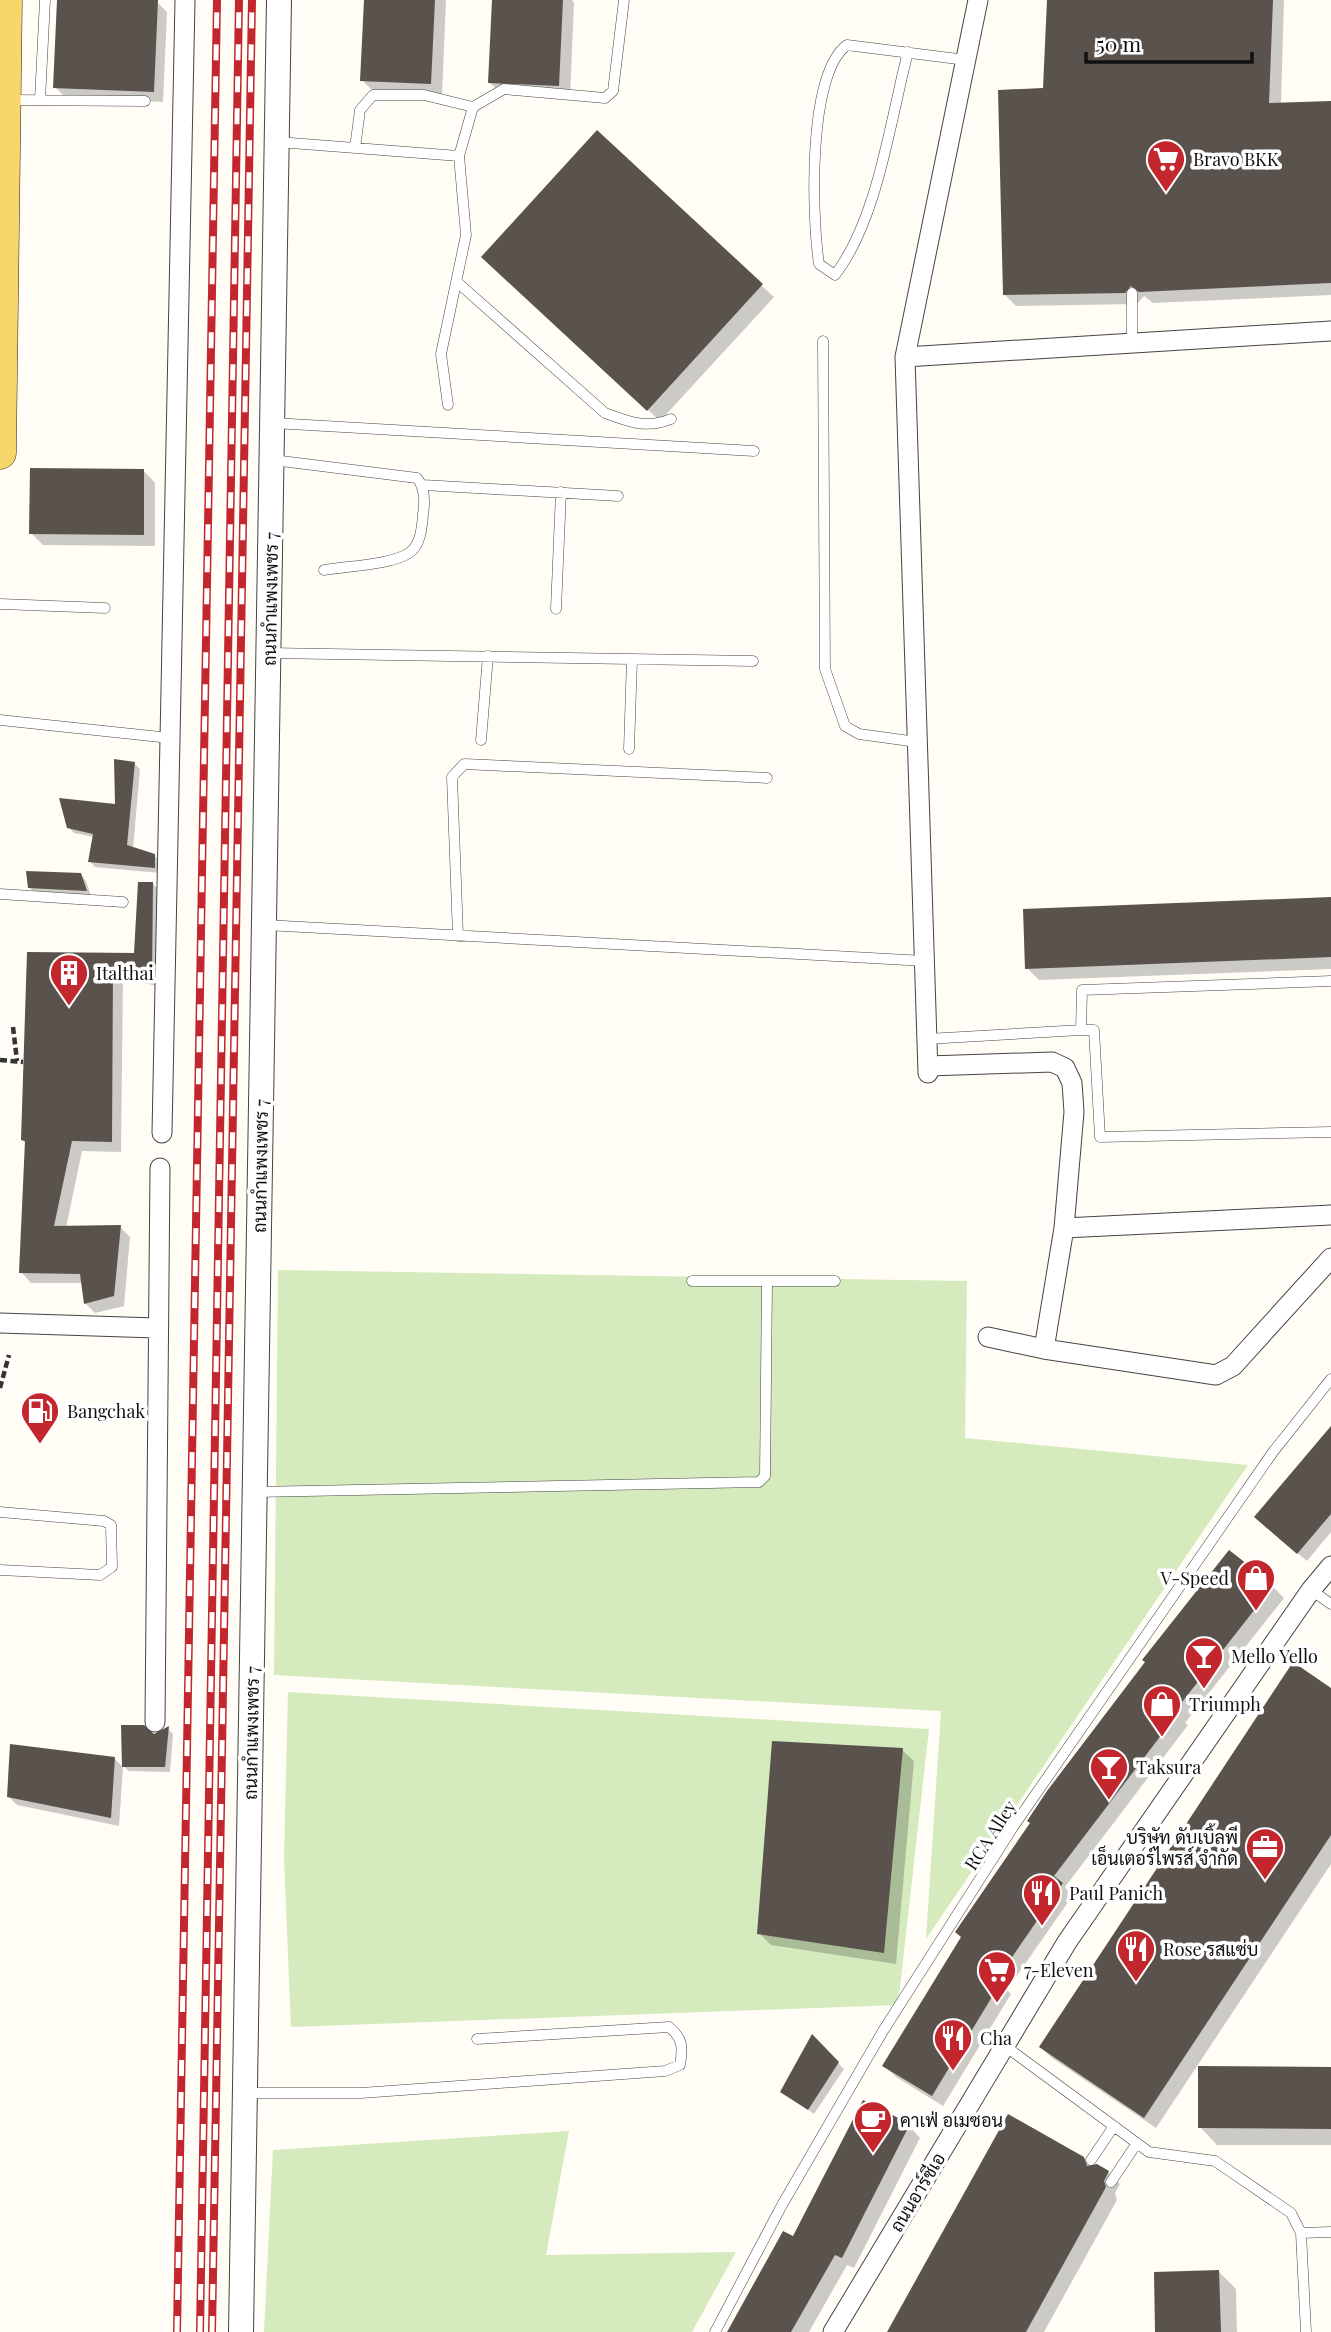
<svg xmlns="http://www.w3.org/2000/svg" width="1331" height="2332" viewBox="0 0 1331 2332" font-family="'Playfair Display',Sarabun,serif">
<style>
.green{fill:#d5ebbd}
.shadow{fill:#0003}
.building{fill:#5a524d}
.lines{fill:none;stroke-linecap:round;stroke-linejoin:round}
.service-casing{stroke:#444;stroke-width:11}
.minor-casing{stroke:#444;stroke-width:21}
.tertiary-casing{stroke:#444;stroke-width:26}
.primary-casing{stroke:#222;stroke-width:33}
.path{stroke:#333;stroke-width:4.5;stroke-dasharray:7 3.5;stroke-linecap:butt}
.service{stroke:#fff;stroke-width:10}
.minor{stroke:#fff;stroke-width:19}
.tertiary{stroke:#fff;stroke-width:24}
.primary{stroke:#f9d66b;stroke-width:32}
.rail-casing{stroke:#c4262e;stroke-width:8}
.rail{stroke:#fff;stroke-width:5;stroke-dasharray:16;stroke-linecap:butt}
.labels{text-anchor:middle;dominant-baseline:central;stroke-width:7;stroke-linejoin:round;paint-order:stroke}
.poi-label{font-size:18px;fill:#111;stroke:#fff;text-anchor:start}
.street-label{font-size:18px;fill:#111;stroke:#fff}
</style>
<rect width="100%" height="100%" fill="#fffdf5"/>
<path class="green" d="M 278,1270 L 967,1281 L 965,1438 L 1248,1465 L 926,1939 L 941,1711 L 274,1675 Z
M 288,1692 L 929,1729 L 898,2005 L 291,2027 L 284,1857 Z
M 569,2131 L 546,2255 L 736,2252 L 692,2332 L 264,2332 L 273,2150 Z"/>
<path class="shadow" d="M 59,0 L 157,2 L 167,12 L 163,102 L 65,97 L 55,87 Z
M 366,0 L 446,0 L 442,95 L 374,92 L 362,80 Z
M 494,0 L 572,0 L 574,3 L 570,97 L 502,94 L 490,83 Z
M 1048,0 L 1284,0 L 1281,104 L 1331,103 L 1331,295 L 1153,303 L 1144,296 L 1137,304 L 1016,306 L 1004,294 L 1044,90 Z
M 597,133 L 774,297 L 660,421 L 495,268 Z
M 144,471 L 155,483 L 155,546 L 43,545 L 31,533 Z
M 135,764 L 140,769 L 133,849 L 154,855 L 160,861 L 160,873 L 95,867 L 90,861 L 94,837 L 74,833 L 68,827 L 117,806 Z
M 81,875 L 86,881 L 91,896 L 35,893 L 30,888 Z
M 153,884 L 163,894 L 161,987 L 123,978 L 121,1152 L 82,1151 L 66,1228 L 120,1227 L 130,1237 L 124,1306 L 95,1313 L 85,1303 L 83,1283 L 31,1283 L 21,1272 L 27,1144 L 22,1140 L 29,954 L 136,955 Z
M 1331,899 L 1331,969 L 1039,980 L 1027,968 Z
M 1331,1430 L 1331,1532 L 1307,1561 L 1265,1526 Z
M 1273,1587 L 1284,1598 L 1185,1723 L 1188,1725 L 1065,1887 L 1073,1895 L 1007,1990 L 1011,1994 L 943,2106 L 896,2077 L 885,2066 Z
M 1331,1690 L 1331,1864 L 1156,2128 L 1052,2058 L 1041,2047 Z
M 168,1729 L 173,1734 L 170,1772 L 129,1771 L 123,1766 L 154,1736 Z
M 902,1750 L 914,1761 L 896,1964 L 771,1945 L 759,1933 Z
M 114,1758 L 123,1767 L 119,1826 L 17,1805 L 8,1796 Z
M 812,2037 L 844,2069 L 814,2114 L 782,2091 Z
M 1331,2068 L 1331,2145 L 1217,2145 L 1200,2127 Z
M 909,2126 L 920,2138 L 854,2268 L 847,2265 L 809,2332 L 729,2332 L 793,2239 Z
M 1083,2158 L 1092,2167 L 1097,2166 L 1108,2172 L 1120,2184 L 1115,2193 L 1117,2200 L 1044,2332 L 889,2332 Z
M 1219,2272 L 1236,2289 L 1237,2332 L 1157,2332 Z"/>
<path class="building" d="M 57,0 L 158,0 L 154,92 L 53,88 Z
M 364,0 L 435,0 L 431,84 L 360,81 Z
M 492,0 L 563,0 L 559,86 L 488,83 Z
M 1047,0 L 1273,0 L 1269,103 L 1331,101 L 1331,283 L 1139,292 L 1131,286 L 1125,293 L 1003,295 L 998,90 L 1043,88 Z
M 597,130 L 763,284 L 647,411 L 481,257 Z
M 30,468 L 144,469 L 144,535 L 29,534 Z
M 114,759 L 135,762 L 127,845 L 155,854 L 155,868 L 88,862 L 93,834 L 67,828 L 59,798 L 115,804 Z
M 26,871 L 81,873 L 87,891 L 28,888 Z
M 138,882 L 153,882 L 152,978 L 113,969 L 112,1142 L 72,1141 L 54,1226 L 121,1225 L 114,1296 L 84,1304 L 80,1274 L 19,1273 L 25,1141 L 21,1140 L 27,952 L 134,953 Z
M 1331,897 L 1331,957 L 1025,969 L 1023,909 Z
M 1331,1426 L 1331,1514 L 1297,1554 L 1254,1517 Z
M 1229,1550 L 1274,1585 L 1175,1711 L 1178,1713 L 1054,1876 L 1063,1883 L 997,1979 L 1001,1982 L 932,2096 L 882,2066 L 961,1937 L 955,1932 L 1030,1823 L 1027,1821 L 1047,1791 L 1145,1662 L 1142,1660 Z
M 1293,1662 L 1331,1688 L 1331,1835 L 1144,2118 L 1039,2047 Z
M 121,1725 L 144,1725 L 154,1734 L 169,1726 L 165,1767 L 122,1767 Z
M 772,1741 L 903,1748 L 884,1953 L 757,1934 Z
M 10,1744 L 115,1757 L 111,1818 L 7,1797 Z
M 812,2034 L 839,2062 L 808,2110 L 780,2092 Z
M 1198,2066 L 1331,2067 L 1331,2129 L 1198,2128 Z
M 863,2100 L 910,2124 L 842,2258 L 835,2255 L 791,2332 L 727,2332 L 783,2231 L 793,2236 Z
M 1008,2114 L 1084,2157 L 1087,2166 L 1097,2164 L 1109,2171 L 1104,2181 L 1106,2187 L 1026,2332 L 887,2332 Z
M 1219,2270 L 1221,2332 L 1155,2332 L 1154,2272 Z"/>
<g class="lines">
<g class="service-casing">
<path id="service" d="M 908,52 C 890,121 878,219 835,275 L 819,264 C 812,217 807,74 847,45 L 966,60
M 9,100 L 145,101
M 40,100 L 45,0
M 278,142 L 459,156
M 355,148 L 360,110 L 373,95 L 424,95 L 473,107
M 457,282 L 605,413 C 629,422 647,429 671,419
M 1132,293 L 1132,343
M 823,341 L 825,669 L 845,726 L 859,734 L 917,742
M 448,405 L 441,354 L 466,235 L 459,156 L 473,107 L 504,89 L 605,98 L 613,91 L 624,0
M 273,423 L 754,451
M 273,460 L 417,478 C 425,488 425,502 423,514 C 422,527 421,545 409,553 C 391,565 346,566 324,570
M 423,485 L 618,496
M 0,604 L 105,608
M 556,609 L 561,492
M 269,653 L 753,661
M 0,720 L 170,738
M 481,740 L 488,656
M 629,749 L 632,659
M 0,894 L 123,902
M 265,925 L 925,961
M 458,936 L 452,777 L 464,764 L 767,778
M 1081,1030 L 1094,1030 L 1100,1137 L 1331,1132
M 927,1039 L 1081,1030 L 1082,990 L 1331,981
M 692,1281 L 835,1281
M 255,1492 L 759,1482 L 765,1476 L 767,1282
M 0,1512 L 104,1521 L 111,1525 L 112,1567 L 100,1575 L 0,1570
M 1311,1590 L 1331,1604
M 1005,2046 L 1149,2152 L 1215,2161 L 1291,2213 L 1301,2233 L 1306,2332
M 246,2093 L 361,2093 L 665,2071 L 680,2065 C 683,2048 683,2038 669,2027 L 477,2039
M 1091,2160 L 1114,2126
M 1111,2182 L 1137,2143
M 1301,2233 L 1331,2232
M 715,2332 L 782,2205 L 883,2031 L 1013,1827 L 1273,1452 L 1331,1379"/>
</g>
<g class="minor-casing">
<path id="minor" d="M 905,357 L 1331,331
M 928,1066 L 1052,1062 L 1065,1068 L 1072,1083 L 1074,1112 L 1064,1228 L 1044,1349 L 988,1337
M 928,1073 L 905,357 L 978,0
M 162,1133 L 185,0
M 1064,1228 L 1331,1215
M 0,1323 L 156,1328
M 1044,1349 L 1216,1375 L 1233,1366 L 1331,1258
M 155,1722 L 160,1168
M 833,2332 L 1067,1942 L 1311,1590 L 1331,1566"/>
</g>
<g class="tertiary-casing">
<path id="tertiary" d="M 241,2332 L 279,0"/>
</g>
<g class="primary-casing">
<path id="primary" d="M 0,453 L 6,0"/>
</g>
<path class="path" d="M 13,1027 L 17,1061
M 0,1060 L 23,1062
M 0,1388 L 9,1355"/>
<use href="#service" class="service"/>
<use href="#minor" class="minor"/>
<use href="#tertiary" class="tertiary"/>
<use href="#primary" class="primary"/>
<g class="rail-casing">
<path id="rail" d="M 177,2332 L 217,0
M 200,2332 L 239,0
M 212,2332 L 252,0"/>
</g>
<use href="#rail" class="rail"/>
</g>
<defs>
<g id="supermarket-pin" transform="scale(2.0125)"><path d="M0 17L-7.5 6A9.5 9.5 0 1 1 7.5 6Z" fill="#c4262e" stroke="#fff"/><path d="M-6-5.5h2.5l.6 2H6L4.5 2H-2.5L-4.4-4H-6ZM-1.5 3.2a1.3 1.3 0 1 0 .1 0ZM3 3.2a1.3 1.3 0 1 0 .1 0Z" fill="#fff"/></g>
<g id="building-pin" transform="scale(2.0125)"><path d="M0 17L-7.5 6A9.5 9.5 0 1 1 7.5 6Z" fill="#c4262e" stroke="#fff"/><path d="M-4-6H4V6H1V3H-1V6H-4ZM-2.5-4.3h1.7v1.8h-1.7ZM.8-4.3h1.7v1.8H.8ZM-2.5-1h1.7V.8h-1.7ZM.8-1h1.7V.8H.8Z" fill="#fff"/></g>
<g id="fuel-pin" transform="scale(2.0125)"><path d="M0 17L-7.5 6A9.5 9.5 0 1 1 7.5 6Z" fill="#c4262e" stroke="#fff"/><path d="M-5.5-6h7V0h2V4h1.3V-2.5L3-4.5l.8-.8L6-3V5H2.5V1h-1V6h-7ZM-4.2-4.7v3.2H.2V-4.7Z" fill="#fff"/></g>
<g id="shop-pin" transform="scale(2.0125)"><path d="M0 17L-7.5 6A9.5 9.5 0 1 1 7.5 6Z" fill="#c4262e" stroke="#fff"/><path d="M-5-2.5h2.3a2.7 3.5 0 0 1 5.4 0H5L5.5 6h-11ZM-1.5-2.5h3a1.5 2.3 0 0 0-3 0Z" fill="#fff"/></g>
<g id="bar-pin" transform="scale(2.0125)"><path d="M0 17L-7.5 6A9.5 9.5 0 1 1 7.5 6Z" fill="#c4262e" stroke="#fff"/><path d="M-6-5H6L.8 .8V4.5H3.5V6h-7V4.5H-.8V.8Z" fill="#fff"/></g>
<g id="office-pin" transform="scale(2.0125)"><path d="M0 17L-7.5 6A9.5 9.5 0 1 1 7.5 6Z" fill="#c4262e" stroke="#fff"/><path d="M-6-3h4V-5.5h4V-3h4V5H-6ZM-1-4.5V-3h2v-1.5ZM-6 0V1H6V0Z" fill="#fff"/></g>
<g id="restaurant-pin" transform="scale(2.0125)"><path d="M0 17L-7.5 6A9.5 9.5 0 1 1 7.5 6Z" fill="#c4262e" stroke="#fff"/><path d="M-5-6h1v4h1v-4h1v4h1v-4h1v5L-1.5 .5V6h-2V.5L-5-1ZM5-6V6H3V1.5H1.5Q1.5-4 5-6Z" fill="#fff"/></g>
<g id="cafe-pin" transform="scale(2.0125)"><path d="M0 17L-7.5 6A9.5 9.5 0 1 1 7.5 6Z" fill="#c4262e" stroke="#fff"/><path d="M-5.5-4.5H6V0H3Q3 3.5 0 3.5H-2.5Q-5.5 3.5-5.5 0ZM3-3.2v2h1.7v-2ZM-6 4.5H4V6H-6Z" fill="#fff"/></g>
</defs>
<g fill-rule="evenodd">
<use href="#supermarket-pin" x="1166" y="159"/>
<use href="#building-pin" x="69" y="973"/>
<use href="#fuel-pin" x="40" y="1411"/>
<use href="#shop-pin" x="1256" y="1578"/>
<use href="#bar-pin" x="1204" y="1656"/>
<use href="#shop-pin" x="1162" y="1704"/>
<use href="#bar-pin" x="1109" y="1767"/>
<use href="#office-pin" x="1265" y="1847"/>
<use href="#restaurant-pin" x="1042" y="1893"/>
<use href="#restaurant-pin" x="1136" y="1949"/>
<use href="#supermarket-pin" x="997" y="1970"/>
<use href="#restaurant-pin" x="953" y="2038"/>
<use href="#cafe-pin" x="873" y="2120"/>
</g>
<g class="labels">
<g class="poi-label">
<text x="1193" y="159">Bravo BKK</text>
<text x="96" y="973">Italthai</text>
<text x="67" y="1411">Bangchak</text>
<text x="1229" y="1578" text-anchor="end">V-Speed</text>
<text x="1231" y="1656">Mello Yello</text>
<text x="1189" y="1704">Triumph</text>
<text x="1136" y="1767">Taksura</text>
<text x="1238" y="1837" text-anchor="end">บริษัท ดับเบิ้ลพี<tspan x="1238" dy="21">เอ็นเตอร์ไพรส์ จำกัด</tspan></text>
<text x="1069" y="1893">Paul Panich</text>
<text x="1163" y="1949">Rose รสแซ่บ</text>
<text x="1024" y="1970">7-Eleven</text>
<text x="980" y="2038">Cha</text>
<text x="900" y="2120">คาเฟ่ อเมซอน</text>
</g>
<g class="street-label">
<text transform="translate(270 599) rotate(-89)">ถนนกำแพงเพชร 7</text>
<text transform="translate(260 1166) rotate(-89)">ถนนกำแพงเพชร 7</text>
<text transform="translate(251 1733) rotate(-89)">ถนนกำแพงเพชร 7</text>
<text transform="translate(990 1835) rotate(-57)">RCA Alley</text>
<text transform="translate(917 2192) rotate(-59)">ถนนอาร์ซีเอ</text>
</g>
</g>
<path d="M1086 52v10h166v-10" fill="none" stroke="#111111" stroke-width="3.5"/>
<text x="1096" y="52" font-size="21" fill="#111111" stroke="#ffffff" stroke-width="5" paint-order="stroke">50 m</text>
</svg>
